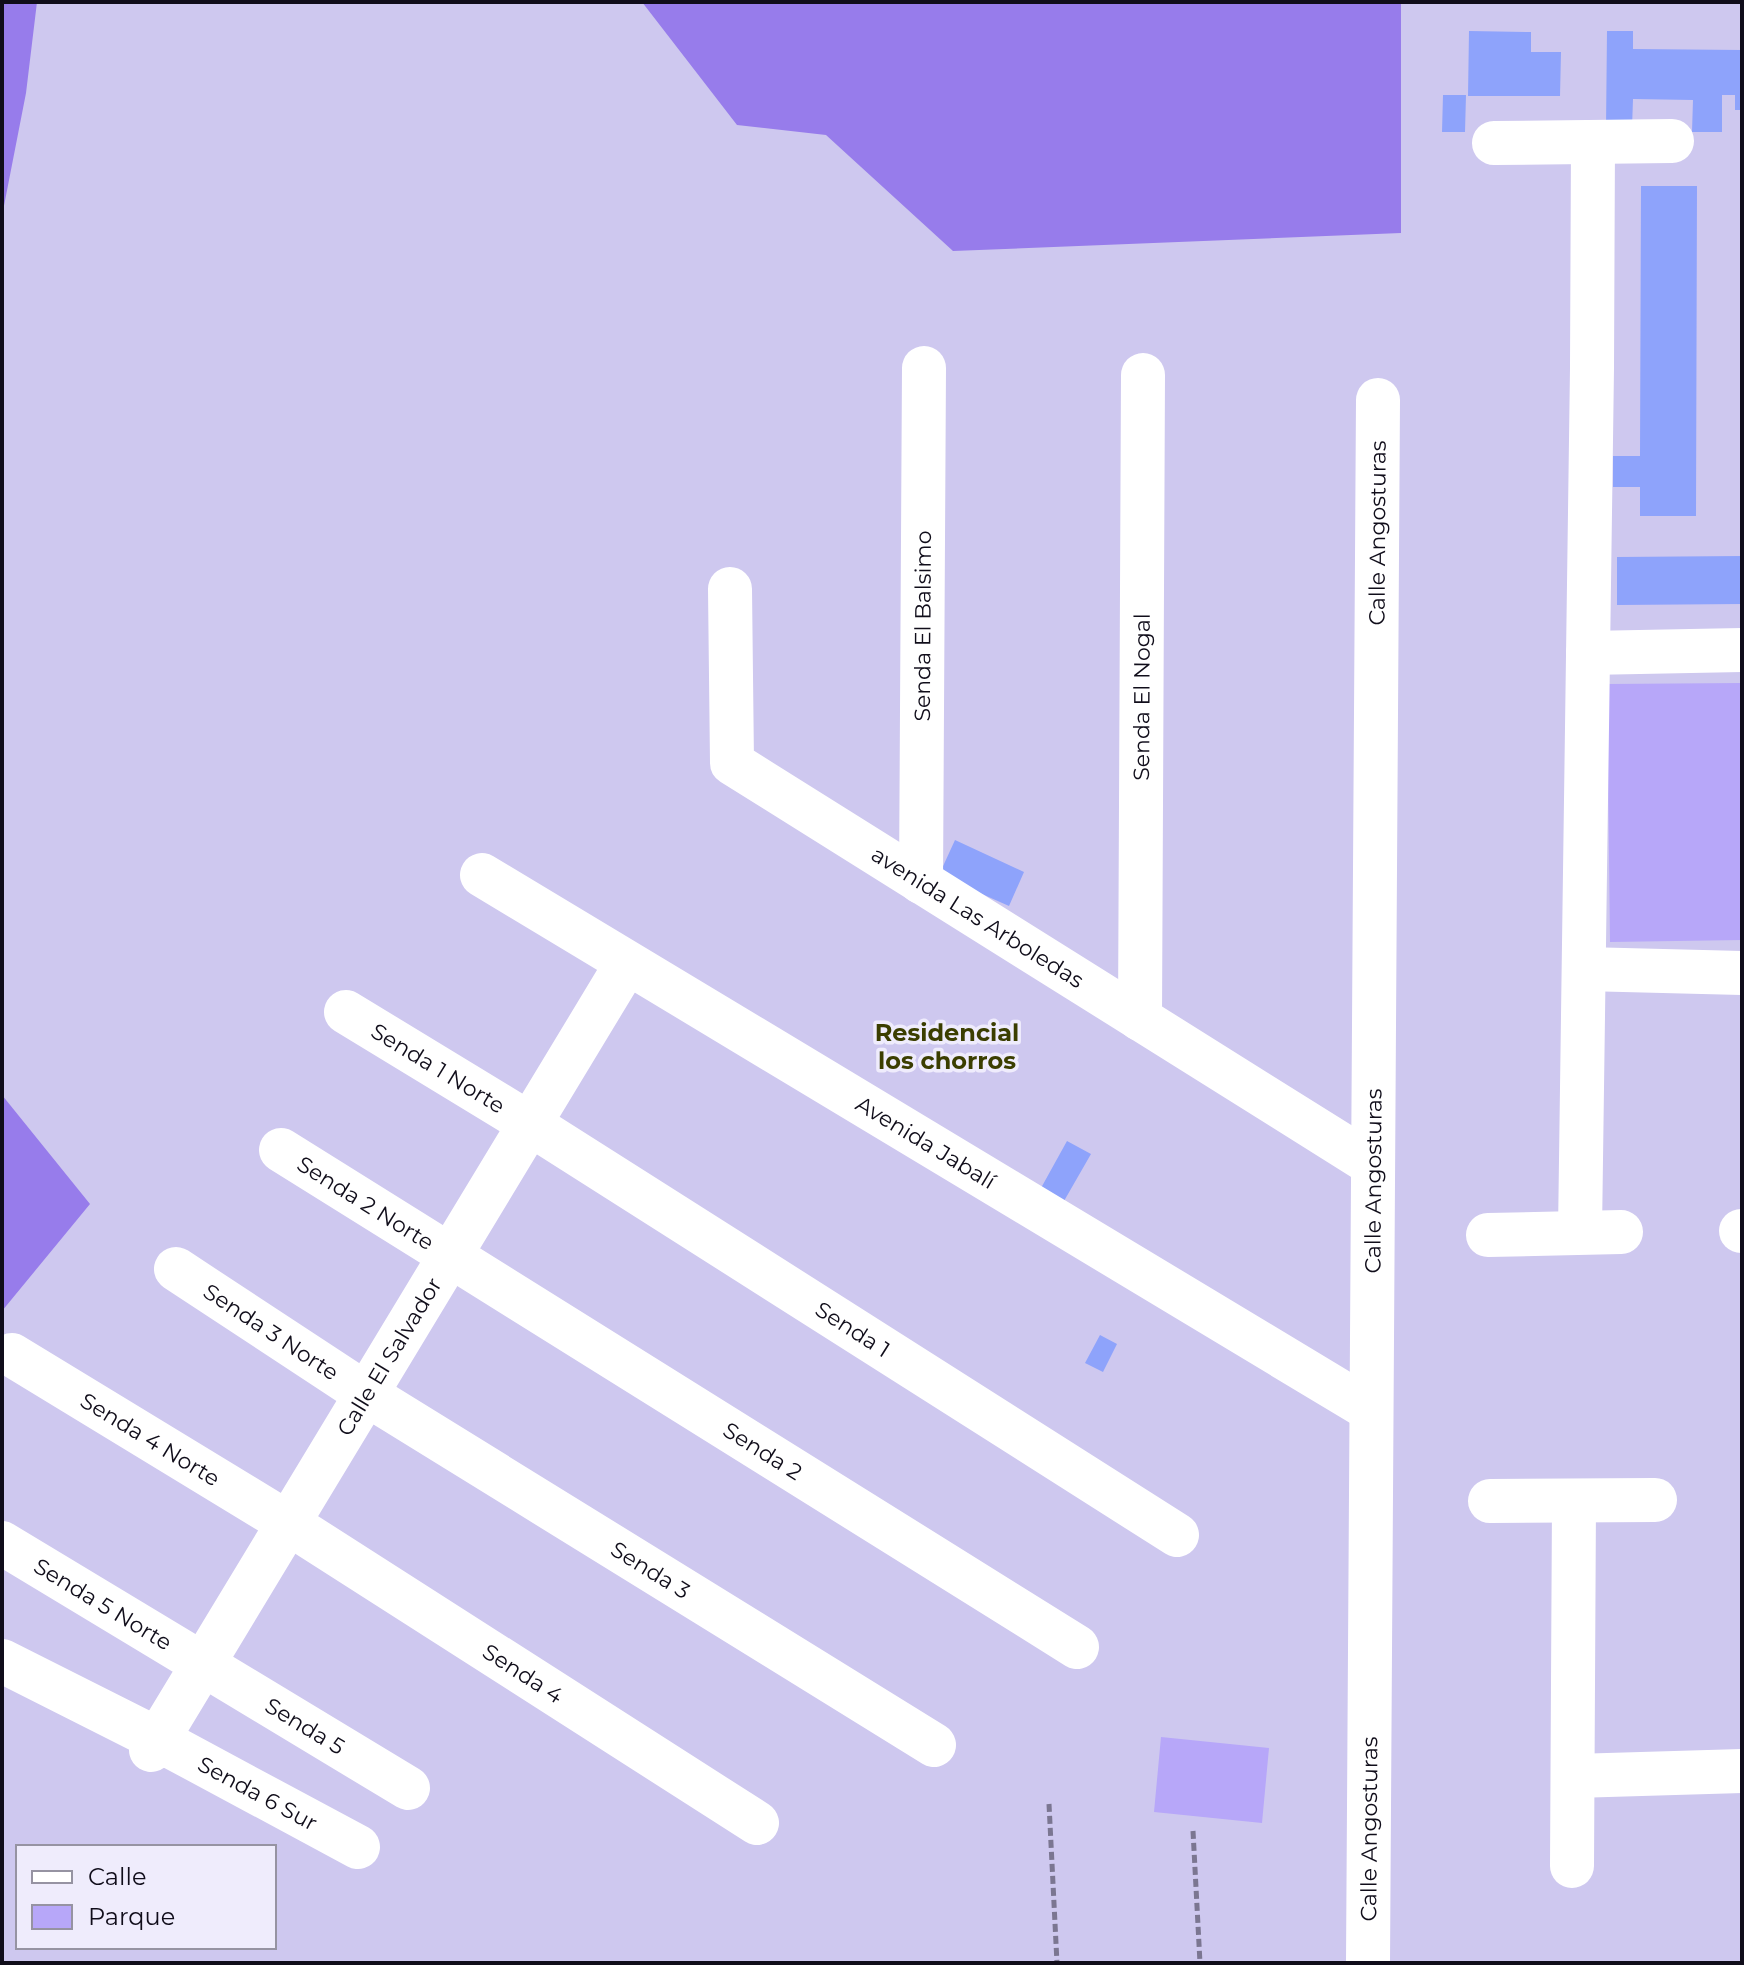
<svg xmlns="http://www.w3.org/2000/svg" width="1744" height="1965" viewBox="0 0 1744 1965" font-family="Montserrat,sans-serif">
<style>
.green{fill:#b7a7f9}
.forest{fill:#977ceb}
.building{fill:#8ea3fb}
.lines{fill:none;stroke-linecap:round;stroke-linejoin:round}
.path{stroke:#7b7691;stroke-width:5;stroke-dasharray:8 4;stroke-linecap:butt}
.minor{stroke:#fff;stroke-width:44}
.labels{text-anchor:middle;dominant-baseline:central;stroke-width:7;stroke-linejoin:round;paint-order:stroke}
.street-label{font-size:22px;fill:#100d1a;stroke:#efecfc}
.neighbourhood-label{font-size:24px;font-weight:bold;fill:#3b3e00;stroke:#efecfc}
</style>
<rect width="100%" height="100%" fill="#cec8ef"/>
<path class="green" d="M 1742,683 L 1742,940 L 1610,942 L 1607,684 Z
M 1161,1737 L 1269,1748 L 1262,1823 L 1154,1812 Z"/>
<path class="forest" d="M 2,2 L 37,2 L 26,93 L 2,216 Z
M 642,2 L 1401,2 L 1401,233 L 953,251 L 826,135 L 737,125 Z
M 2,1095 L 90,1204 L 2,1311 Z"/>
<path class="building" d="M 1469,31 L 1531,32 L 1531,52 L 1561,52 L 1560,96 L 1468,96 Z
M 1607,31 L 1633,31 L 1633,49 L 1742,50 L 1742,110 L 1735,110 L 1735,95 L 1722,95 L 1722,132 L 1692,132 L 1693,100 L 1633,99 L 1632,128 L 1606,128 Z
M 1443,95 L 1466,95 L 1465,132 L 1442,132 Z
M 1641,186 L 1697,186 L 1696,516 L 1640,516 L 1640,487 L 1613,487 L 1613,456 L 1640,456 Z
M 1742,556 L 1742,604 L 1617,605 L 1617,557 Z
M 955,840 L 1024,872 L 1009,906 L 939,875 Z
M 1067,1141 L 1091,1154 L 1064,1201 L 1041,1188 Z
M 1100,1335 L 1117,1344 L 1103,1372 L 1085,1363 Z"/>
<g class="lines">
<path class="path" d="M 1049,1804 L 1057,1963
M 1193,1831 L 1200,1963"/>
<g class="minor">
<path d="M 1494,143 L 1672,141"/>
<path id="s1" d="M 730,589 L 732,763 L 1372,1164"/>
<path d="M 1588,653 L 1742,650"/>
<path id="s2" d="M 482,875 L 1371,1410"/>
<path id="s3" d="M 921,882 L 924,368"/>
<path d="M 1584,969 L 1742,973"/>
<path id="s4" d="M 346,1012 L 530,1124 L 1177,1535"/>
<path id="s5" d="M 1140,1019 L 1143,375"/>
<path id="s6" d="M 281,1150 L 1077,1647"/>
<path d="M 1741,1231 L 1742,1231"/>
<path d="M 1580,1232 L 1592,368 L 1593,142"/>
<path d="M 1488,1235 L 1621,1232"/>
<path id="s7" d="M 176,1269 L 366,1394 L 934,1745"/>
<path id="s8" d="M 12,1355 L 288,1523 L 757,1823"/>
<path d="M 1490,1501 L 1655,1500"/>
<path id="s9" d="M 2,1543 L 408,1788"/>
<path id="s10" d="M 2,1661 L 157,1739 L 358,1847"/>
<path id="s11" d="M 151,1750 L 627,963"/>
<path d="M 1574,1776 L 1742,1771"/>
<path d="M 1572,1866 L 1574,1501"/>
<path id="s12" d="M 1368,1963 L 1378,400"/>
</g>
</g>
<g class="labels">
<g class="street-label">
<text stroke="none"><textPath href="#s12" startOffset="1430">Calle Angosturas</textPath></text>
<text stroke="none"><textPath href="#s3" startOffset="256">Senda El Balsimo</textPath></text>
<text stroke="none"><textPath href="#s5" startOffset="322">Senda El Nogal</textPath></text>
<text stroke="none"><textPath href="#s1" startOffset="464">avenida Las Arboledas</textPath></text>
<text stroke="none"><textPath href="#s4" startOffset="108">Senda 1 Norte</textPath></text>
<text stroke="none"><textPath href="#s2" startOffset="518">Avenida Jabalí</textPath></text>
<text stroke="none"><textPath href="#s12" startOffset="782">Calle Angosturas</textPath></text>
<text stroke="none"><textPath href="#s6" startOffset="100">Senda 2 Norte</textPath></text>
<text stroke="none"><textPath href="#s4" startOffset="598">Senda 1</textPath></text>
<text stroke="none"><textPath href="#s7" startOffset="114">Senda 3 Norte</textPath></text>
<text stroke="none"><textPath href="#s11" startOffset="460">Calle El Salvador</textPath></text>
<text stroke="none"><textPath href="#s8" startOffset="162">Senda 4 Norte</textPath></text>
<text stroke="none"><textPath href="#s6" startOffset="568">Senda 2</textPath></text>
<text stroke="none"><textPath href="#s7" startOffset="562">Senda 3</textPath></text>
<text stroke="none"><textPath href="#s9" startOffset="118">Senda 5 Norte</textPath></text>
<text stroke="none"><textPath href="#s8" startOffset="602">Senda 4</textPath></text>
<text stroke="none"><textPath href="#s9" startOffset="354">Senda 5</textPath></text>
<text stroke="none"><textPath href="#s10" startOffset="288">Senda 6 Sur</textPath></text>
<text stroke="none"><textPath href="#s12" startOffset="134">Calle Angosturas</textPath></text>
</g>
<g class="neighbourhood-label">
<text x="947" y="1032">Residencial<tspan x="947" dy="28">los chorros</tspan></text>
</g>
</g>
<rect width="1744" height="1965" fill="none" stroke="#100d1a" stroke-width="8"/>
<rect x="16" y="1845" width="260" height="104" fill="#efecfc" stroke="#9693a2" stroke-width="2"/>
<rect x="32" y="1871" width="40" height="12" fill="#ffffff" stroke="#9693a2" stroke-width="2"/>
<text x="88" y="1885" font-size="24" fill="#100d1a">Calle</text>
<rect x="32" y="1905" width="40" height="24" fill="#b7a7f9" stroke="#9693a2" stroke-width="2"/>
<text x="88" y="1925" font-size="24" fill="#100d1a">Parque</text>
</svg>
